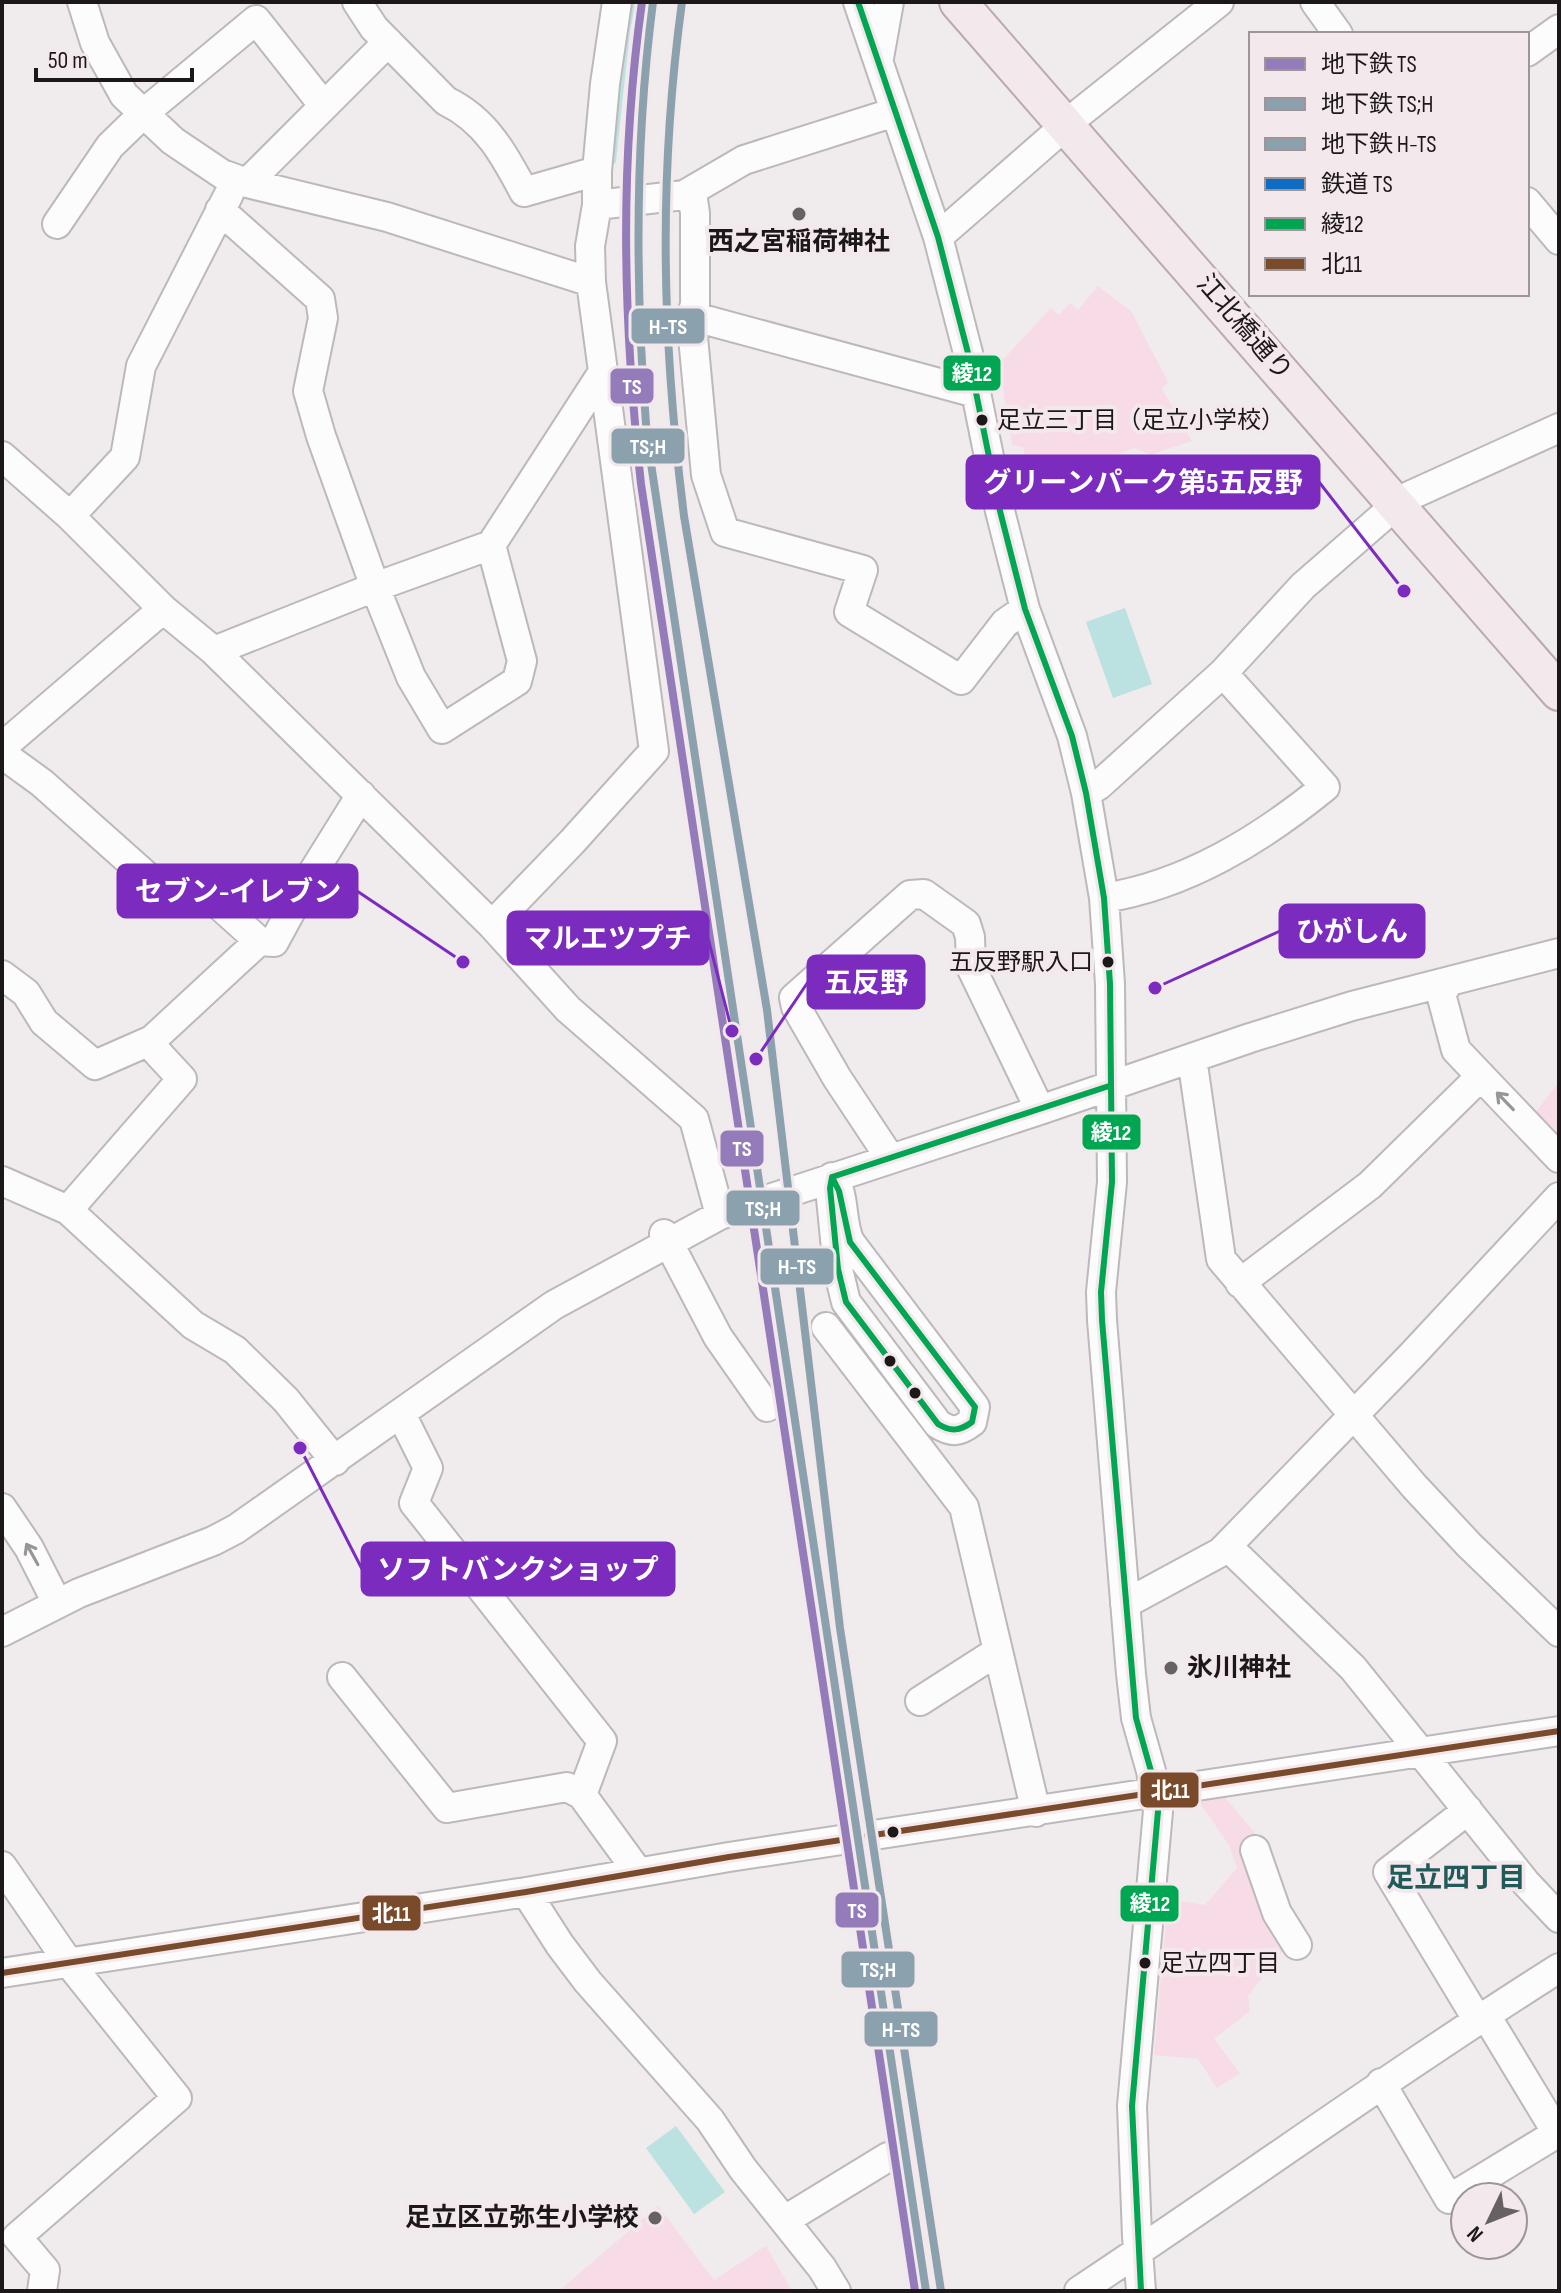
<svg xmlns="http://www.w3.org/2000/svg" width="1561" height="2293" viewBox="0 0 1561 2293" font-family="'Sofia Sans Condensed','Noto Sans JP',sans-serif">
<style>
.green{fill:#f7dbe6}
.water{fill:#bbe2e1}
.lines{fill:none;stroke-linecap:round;stroke-linejoin:round}
.stream{stroke:#bbe2e1;stroke-width:6}
.minor-casing{stroke:#bdb8ba;stroke-width:32}
.major-casing{stroke:#baa9b0;stroke-width:40}
.minor{stroke:#fdfcfc;stroke-width:28}
.major{stroke:#f3e9ed;stroke-width:36}
.bus-1-casing{stroke:#f3e8ec;stroke-width:12}
.bus-2-casing{stroke:#f3e8ec;stroke-width:12}
.bus-1{stroke:#00a651;stroke-width:6}
.bus-2{stroke:#7a4b2a;stroke-width:6}
.rail-1-casing{stroke:#f3e8ec;stroke-width:14}
.rail-1{stroke:#0f6cc3;stroke-width:8}
.metro-1-casing{stroke:#f3e8ec;stroke-width:14}
.metro-2-casing{stroke:#f3e8ec;stroke-width:14}
.metro-3-casing{stroke:#f3e8ec;stroke-width:14}
.metro-1{stroke:#937cb9;stroke-width:8}
.metro-2{stroke:#8ba2ae;stroke-width:8}
.metro-3{stroke:#8ba2ae;stroke-width:8}
.oneway{stroke:#989596}
.poi-dot{fill:#666264;stroke:#f3e8ec;stroke-width:3}
.bus-dot{fill:#1c181a;stroke:#f3e8ec;stroke-width:3}
.labels{text-anchor:middle;dominant-baseline:central;stroke-width:8;stroke-linejoin:round;paint-order:stroke}
.bus-label{font-size:24px;fill:#1c181a;stroke:#f3e8ec;text-anchor:start}
.poi-label{font-size:26px;font-weight:bold;fill:#1c181a;stroke:#f3e8ec}
.street-label{font-size:26px;fill:#1c181a;stroke:#f3e8ec}
.neighbourhood-label{font-size:28px;font-weight:bold;fill:#205b5a;stroke:#f3e8ec}
.leader{fill:none;stroke:#7b2cbf;stroke-width:3}
.callout-dot{fill:#7b2cbf;stroke:#f3e8ec;stroke-width:3}
.callout{fill:#7b2cbf;stroke:#7b2cbf;stroke-width:3}
.callout-label{font-size:28px;text-anchor:middle;font-weight:bold;fill:#fff}
.line-badge{stroke:#f3e8ec;stroke-width:3}
.badge-label{font-size:22px;text-anchor:middle;font-weight:bold;fill:#fff}
</style>
<rect width="100%" height="100%" fill="#f0ebed"/>
<path class="green" d="M 1098,286 L 1131,311 L 1168,382 L 1162,389 L 1192,441 L 1150,455 L 1135,448 L 1045,479 L 1030,474 L 1023,447 L 1012,445 L 999,364 L 1051,308 L 1059,315 L 1070,303 L 1078,310 Z
M 1559,1082 L 1559,1147 L 1532,1117 Z
M 1224,1796 L 1259,1838 L 1287,1946 L 1248,1996 L 1250,2011 L 1214,2039 L 1240,2073 L 1217,2088 L 1198,2059 L 1154,2055 L 1168,1899 L 1205,1905 L 1237,1868 L 1229,1845 L 1197,1799 Z
M 658,2206 L 714,2280 L 766,2246 L 792,2291 L 559,2291 Z"/>
<path class="water" d="M 1125,608 L 1152,684 L 1113,698 L 1086,622 Z
M 676,2126 L 725,2192 L 694,2214 L 646,2148 Z"/>
<g class="lines">
<path class="stream" d="M 613,161 L 627,31 L 633,2"/>
<g class="minor-casing">
<path id="minor" d="M 82,2 L 95,43 L 124,95 L 173,141 L 222,174 L 247,183 L 387,217 L 591,282
M 357,2 L 374,28 L 446,101 C 486,120 505,156 524,192 L 597,171
M 858,2 L 938,237 L 968,353 L 1000,511 L 1025,609 L 1072,736 L 1086,793 L 1104,898 L 1110,984 L 1112,1182 L 1101,1292 L 1102,1320 L 1131,1674 L 1136,1718 L 1151,1771 L 1158,1811 L 1132,2106 L 1137,2236 L 1141,2291
M 1315,2 L 1338,34
M 1527,52 L 1559,29
M 879,58 L 889,2
M 247,183 L 388,42
M 692,193 L 695,213 L 695,305 L 691,316 L 706,475 L 725,532 L 863,570 L 849,612 L 961,680 L 1005,623 L 1025,609
M 1527,202 L 1559,240
M 597,205 L 684,195 L 744,160 L 895,112
M 220,210 L 320,299 L 323,318 L 308,391 L 321,436 L 375,587 L 411,677 L 442,729 L 517,681 L 522,661 L 491,545
M 57,224 L 110,146 L 144,113 L 256,20 L 324,106
M 938,237 L 1081,112 L 1219,2
M 691,316 L 976,393
M 2,456 L 70,516 L 163,609 L 214,651 L 492,925 L 568,1009 L 694,1119 L 720,1215
M 70,516 L 125,457 L 141,366 L 229,194
M 214,651 L 375,587 L 491,545 L 601,375
M 2,747 L 163,609
M 2,754 L 42,783 L 161,889 L 197,885 L 259,941
M 1086,793 L 1099,785 L 1223,673 L 1303,586 L 1396,505 L 1409,496 L 1559,428
M 1104,898 C 1187,885 1261,839 1325,787 L 1223,673
M 492,925 L 572,842 L 654,751 L 591,282 L 590,246 L 597,205 L 597,171 L 605,84 L 617,2
M 2,975 L 26,993 L 44,1022 L 95,1065 L 152,1040 L 259,941 L 274,942 L 305,885 L 361,795
M 1449,982 L 1441,994 L 1456,1050 L 1559,1158
M 1192,1058 L 1221,1259 L 1414,1486 L 1469,1545 L 1559,1632
M 890,1158 L 837,1078 L 796,1007 L 794,998 L 910,895 L 924,894 L 966,924 L 970,937 L 971,967 L 1040,1110
M 832,1177 C 846,1193 840,1222 850,1242 L 975,1407 L 972,1422 C 959,1432 952,1433 938,1424 L 846,1302 L 838,1269 L 830,1188 Z
M 2,1181 L 68,1210 L 193,1325 L 235,1350 L 286,1400 L 335,1461
M 68,1210 L 182,1079 L 157,1052 L 152,1040
M 664,1234 L 718,1337 L 767,1407
M 1240,1283 L 1370,1185 L 1481,1076
M 826,1327 L 964,1507 L 1036,1812
M 401,1414 L 428,1468 L 414,1503 L 602,1741 L 582,1795
M 2,1508 L 29,1548 L 57,1603
M 1227,1546 L 1353,1668 L 1526,1883 L 1559,1918
M 1125,1604 L 1221,1552 L 1412,1355 L 1559,1197
M 2,1632 L 79,1593 L 213,1541 L 236,1529 L 554,1305 L 720,1215 L 1040,1110 L 1250,1038 L 1352,1006 L 1559,953
M 342,1677 L 447,1808 L 567,1787 L 582,1795 L 638,1872
M 920,1701 L 998,1651
M 1468,1810 L 1388,1872 L 1477,2019
M 1255,1850 L 1277,1913 L 1297,1945
M 2,1866 L 69,1963 L 177,2098 L 17,2237 L 45,2270 L 42,2291
M 526,1892 L 560,1945 L 588,1982 L 710,2120 L 743,2169 L 822,2268 L 836,2291
M 2,1973 L 526,1892 L 729,1857 L 1559,1731
M 1485,2014 L 1557,2133
M 1381,2083 L 1449,2199 L 1559,2132
M 785,2220 L 888,2157
M 1079,2291 C 1240,2184 1396,2071 1559,1968"/>
</g>
<g class="major-casing">
<path id="major" d="M 958,2 L 1559,692"/>
</g>
<use href="#minor" class="minor"/>
<use href="#major" class="major"/>
<g class="bus-1-casing">
<path id="bus-1" d="M 858,2 L 938,237 L 968,353 L 1000,511 L 1025,609 L 1072,736 L 1086,793 L 1104,898 L 1110,984 L 1112,1182 L 1101,1292 L 1102,1320 L 1136,1718 L 1151,1771 L 1158,1811 L 1132,2106 L 1141,2291
M 832,1177 L 839,1191 L 850,1242 L 975,1407 L 972,1422 C 960,1431 951,1432 938,1424 L 846,1302 L 838,1269 L 830,1188 Z
M 832,1177 L 1109,1086"/>
</g>
<g class="bus-2-casing">
<path id="bus-2" d="M 2,1973 L 526,1892 L 729,1857 L 1559,1731"/>
</g>
<use href="#bus-1" class="bus-1"/>
<use href="#bus-2" class="bus-2"/>
<g class="rail-1-casing">
<path id="rail-1" d="M 643,2 C 624,148 624,292 637,438 L 916,2291"/>
</g>
<use href="#rail-1" class="rail-1"/>
<g class="metro-1-casing">
<path id="metro-1" d="M 642,2 C 619,165 623,320 641,484 L 915,2291"/>
</g>
<g class="metro-2-casing">
<path id="metro-2" d="M 653,2 C 634,148 635,291 647,437 L 926,2291"/>
</g>
<g class="metro-3-casing">
<path id="metro-3" d="M 682,2 C 658,178 662,340 684,516 L 767,1010 L 840,1628 L 941,2291"/>
</g>
<use href="#metro-1" class="metro-1"/>
<use href="#metro-2" class="metro-2"/>
<use href="#metro-3" class="metro-3"/>
</g>
<defs><path id="oneway-shaft" d="M-6 0H5M1.5-3L5.5 0L1.5 3" fill="none" stroke-width="1.6" stroke-linecap="round" stroke-linejoin="round" transform="scale(2)"/></defs>
<g class="oneway">
<use href="#oneway-shaft" transform="translate(1505 1101) rotate(-134)"/>
<use href="#oneway-shaft" transform="translate(32 1554) rotate(-119)"/>
</g>
<g class="poi-dot">
<circle cx="799" cy="214" r="8"/>
<circle cx="1171" cy="1668" r="8"/>
<circle cx="655" cy="2218" r="8"/>
</g>
<g class="bus-dot">
<circle cx="982" cy="420" r="7"/>
<circle cx="1108" cy="962" r="7"/>
<circle cx="890" cy="1361" r="7"/>
<circle cx="915" cy="1393" r="7"/>
<circle cx="893" cy="1832" r="7"/>
<circle cx="1145" cy="1963" r="7"/>
</g>
<g class="labels">
<g class="bus-label">
<text x="997" y="420">足立三丁目（足立小学校）</text>
<text x="1093" y="962" text-anchor="end">五反野駅入口</text>
<text x="1160" y="1963">足立四丁目</text>
</g>
<g class="poi-label">
<text x="799" y="242">西之宮稲荷神社</text>
<text x="1187" y="1668" text-anchor="start">氷川神社</text>
<text x="639" y="2218" text-anchor="end">足立区立弥生小学校</text>
</g>
<g class="street-label">
<text transform="translate(1244 328) rotate(49)">江北橋通り</text>
</g>
<g class="neighbourhood-label">
<text x="1456" y="1878">足立四丁目</text>
</g>
</g>
<path class="leader" d="M1404 591L1319 482M463 962L357 891M1155 988L1280 931M732 1031L708 938M756 1059L808 982M300 1448L362 1569"/>
<g class="callout-dot">
<circle cx="1404" cy="591" r="8"/>
<circle cx="463" cy="962" r="8"/>
<circle cx="1155" cy="988" r="8"/>
<circle cx="732" cy="1031" r="8"/>
<circle cx="756" cy="1059" r="8"/>
<circle cx="300" cy="1448" r="8"/>
</g>
<g class="callout">
<rect x="967" y="456" width="352" height="52" rx="8"/>
<rect x="118" y="865" width="239" height="52" rx="8"/>
<rect x="1280" y="905" width="144" height="52" rx="8"/>
<rect x="508" y="912" width="200" height="52" rx="8"/>
<rect x="808" y="956" width="116" height="52" rx="8"/>
<rect x="362" y="1543" width="312" height="52" rx="8"/>
</g>
<g class="callout-label">
<text x="1143" y="492">グリーンパーク第5五反野</text>
<text x="238" y="901">セブン-イレブン</text>
<text x="1352" y="941">ひがしん</text>
<text x="608" y="948">マルエツプチ</text>
<text x="866" y="992">五反野</text>
<text x="518" y="1579">ソフトバンクショップ</text>
</g>
<g class="line-badge">
<rect x="630" y="307" width="76" height="38" rx="8" fill="#8ba2ae"/>
<rect x="942" y="354" width="60" height="38" rx="8" fill="#00a651"/>
<rect x="609" y="367" width="46" height="38" rx="8" fill="#937cb9"/>
<rect x="610" y="427" width="76" height="38" rx="8" fill="#8ba2ae"/>
<rect x="1081" y="1113" width="61" height="38" rx="8" fill="#00a651"/>
<rect x="719" y="1129" width="46" height="39" rx="8" fill="#937cb9"/>
<rect x="725" y="1189" width="76" height="38" rx="8" fill="#8ba2ae"/>
<rect x="759" y="1247" width="76" height="39" rx="8" fill="#8ba2ae"/>
<rect x="1139" y="1771" width="61" height="38" rx="8" fill="#7a4b2a"/>
<rect x="1119" y="1884" width="61" height="39" rx="8" fill="#00a651"/>
<rect x="834" y="1891" width="46" height="38" rx="8" fill="#937cb9"/>
<rect x="361" y="1894" width="61" height="38" rx="8" fill="#7a4b2a"/>
<rect x="840" y="1950" width="76" height="39" rx="8" fill="#8ba2ae"/>
<rect x="863" y="2010" width="76" height="38" rx="8" fill="#8ba2ae"/>
</g>
<g class="badge-label">
<text x="668" y="334">H-TS</text>
<text x="972" y="381">綾12</text>
<text x="632" y="394">TS</text>
<text x="648" y="454">TS;H</text>
<text x="1111" y="1140">綾12</text>
<text x="742" y="1156">TS</text>
<text x="763" y="1216">TS;H</text>
<text x="797" y="1274">H-TS</text>
<text x="1170" y="1798">北11</text>
<text x="1150" y="1911">綾12</text>
<text x="857" y="1918">TS</text>
<text x="391" y="1921">北11</text>
<text x="878" y="1977">TS;H</text>
<text x="901" y="2037">H-TS</text>
</g>
<rect width="1561" height="2293" fill="none" stroke="#1c181a" stroke-width="8"/>
<rect x="1249" y="32" width="280" height="264" fill="#f3e8ec" stroke="#9d9598" stroke-width="2"/>
<rect x="1265" y="58" width="40" height="12" fill="#937cb9" stroke="#9d9598" stroke-width="2"/>
<text x="1321" y="72" font-size="24" fill="#1c181a">地下鉄 TS</text>
<rect x="1265" y="98" width="40" height="12" fill="#8ba2ae" stroke="#9d9598" stroke-width="2"/>
<text x="1321" y="112" font-size="24" fill="#1c181a">地下鉄 TS;H</text>
<rect x="1265" y="138" width="40" height="12" fill="#8ba2ae" stroke="#9d9598" stroke-width="2"/>
<text x="1321" y="152" font-size="24" fill="#1c181a">地下鉄 H-TS</text>
<rect x="1265" y="178" width="40" height="12" fill="#0f6cc3" stroke="#9d9598" stroke-width="2"/>
<text x="1321" y="192" font-size="24" fill="#1c181a">鉄道 TS</text>
<rect x="1265" y="218" width="40" height="12" fill="#00a651" stroke="#9d9598" stroke-width="2"/>
<text x="1321" y="232" font-size="24" fill="#1c181a">綾12</text>
<rect x="1265" y="258" width="40" height="12" fill="#7a4b2a" stroke="#9d9598" stroke-width="2"/>
<text x="1321" y="272" font-size="24" fill="#1c181a">北11</text>
<g transform="translate(1489 2221) rotate(227)"><circle r="38" fill="#f3e8ec" stroke="#9d9598" stroke-width="2"/>
<path d="M0-6L14 30L0 20L-14 30Z" fill="#666264"/>
<text y="-12" font-size="22" font-weight="bold" text-anchor="middle" fill="#1c181a">N</text>
</g>
<path d="M36 68v12h156v-12" fill="none" stroke="#1c181a" stroke-width="4"/>
<text x="48" y="68" font-size="24" fill="#1c181a" stroke="#f3e8ec" stroke-width="6" paint-order="stroke">50 m</text>
</svg>
